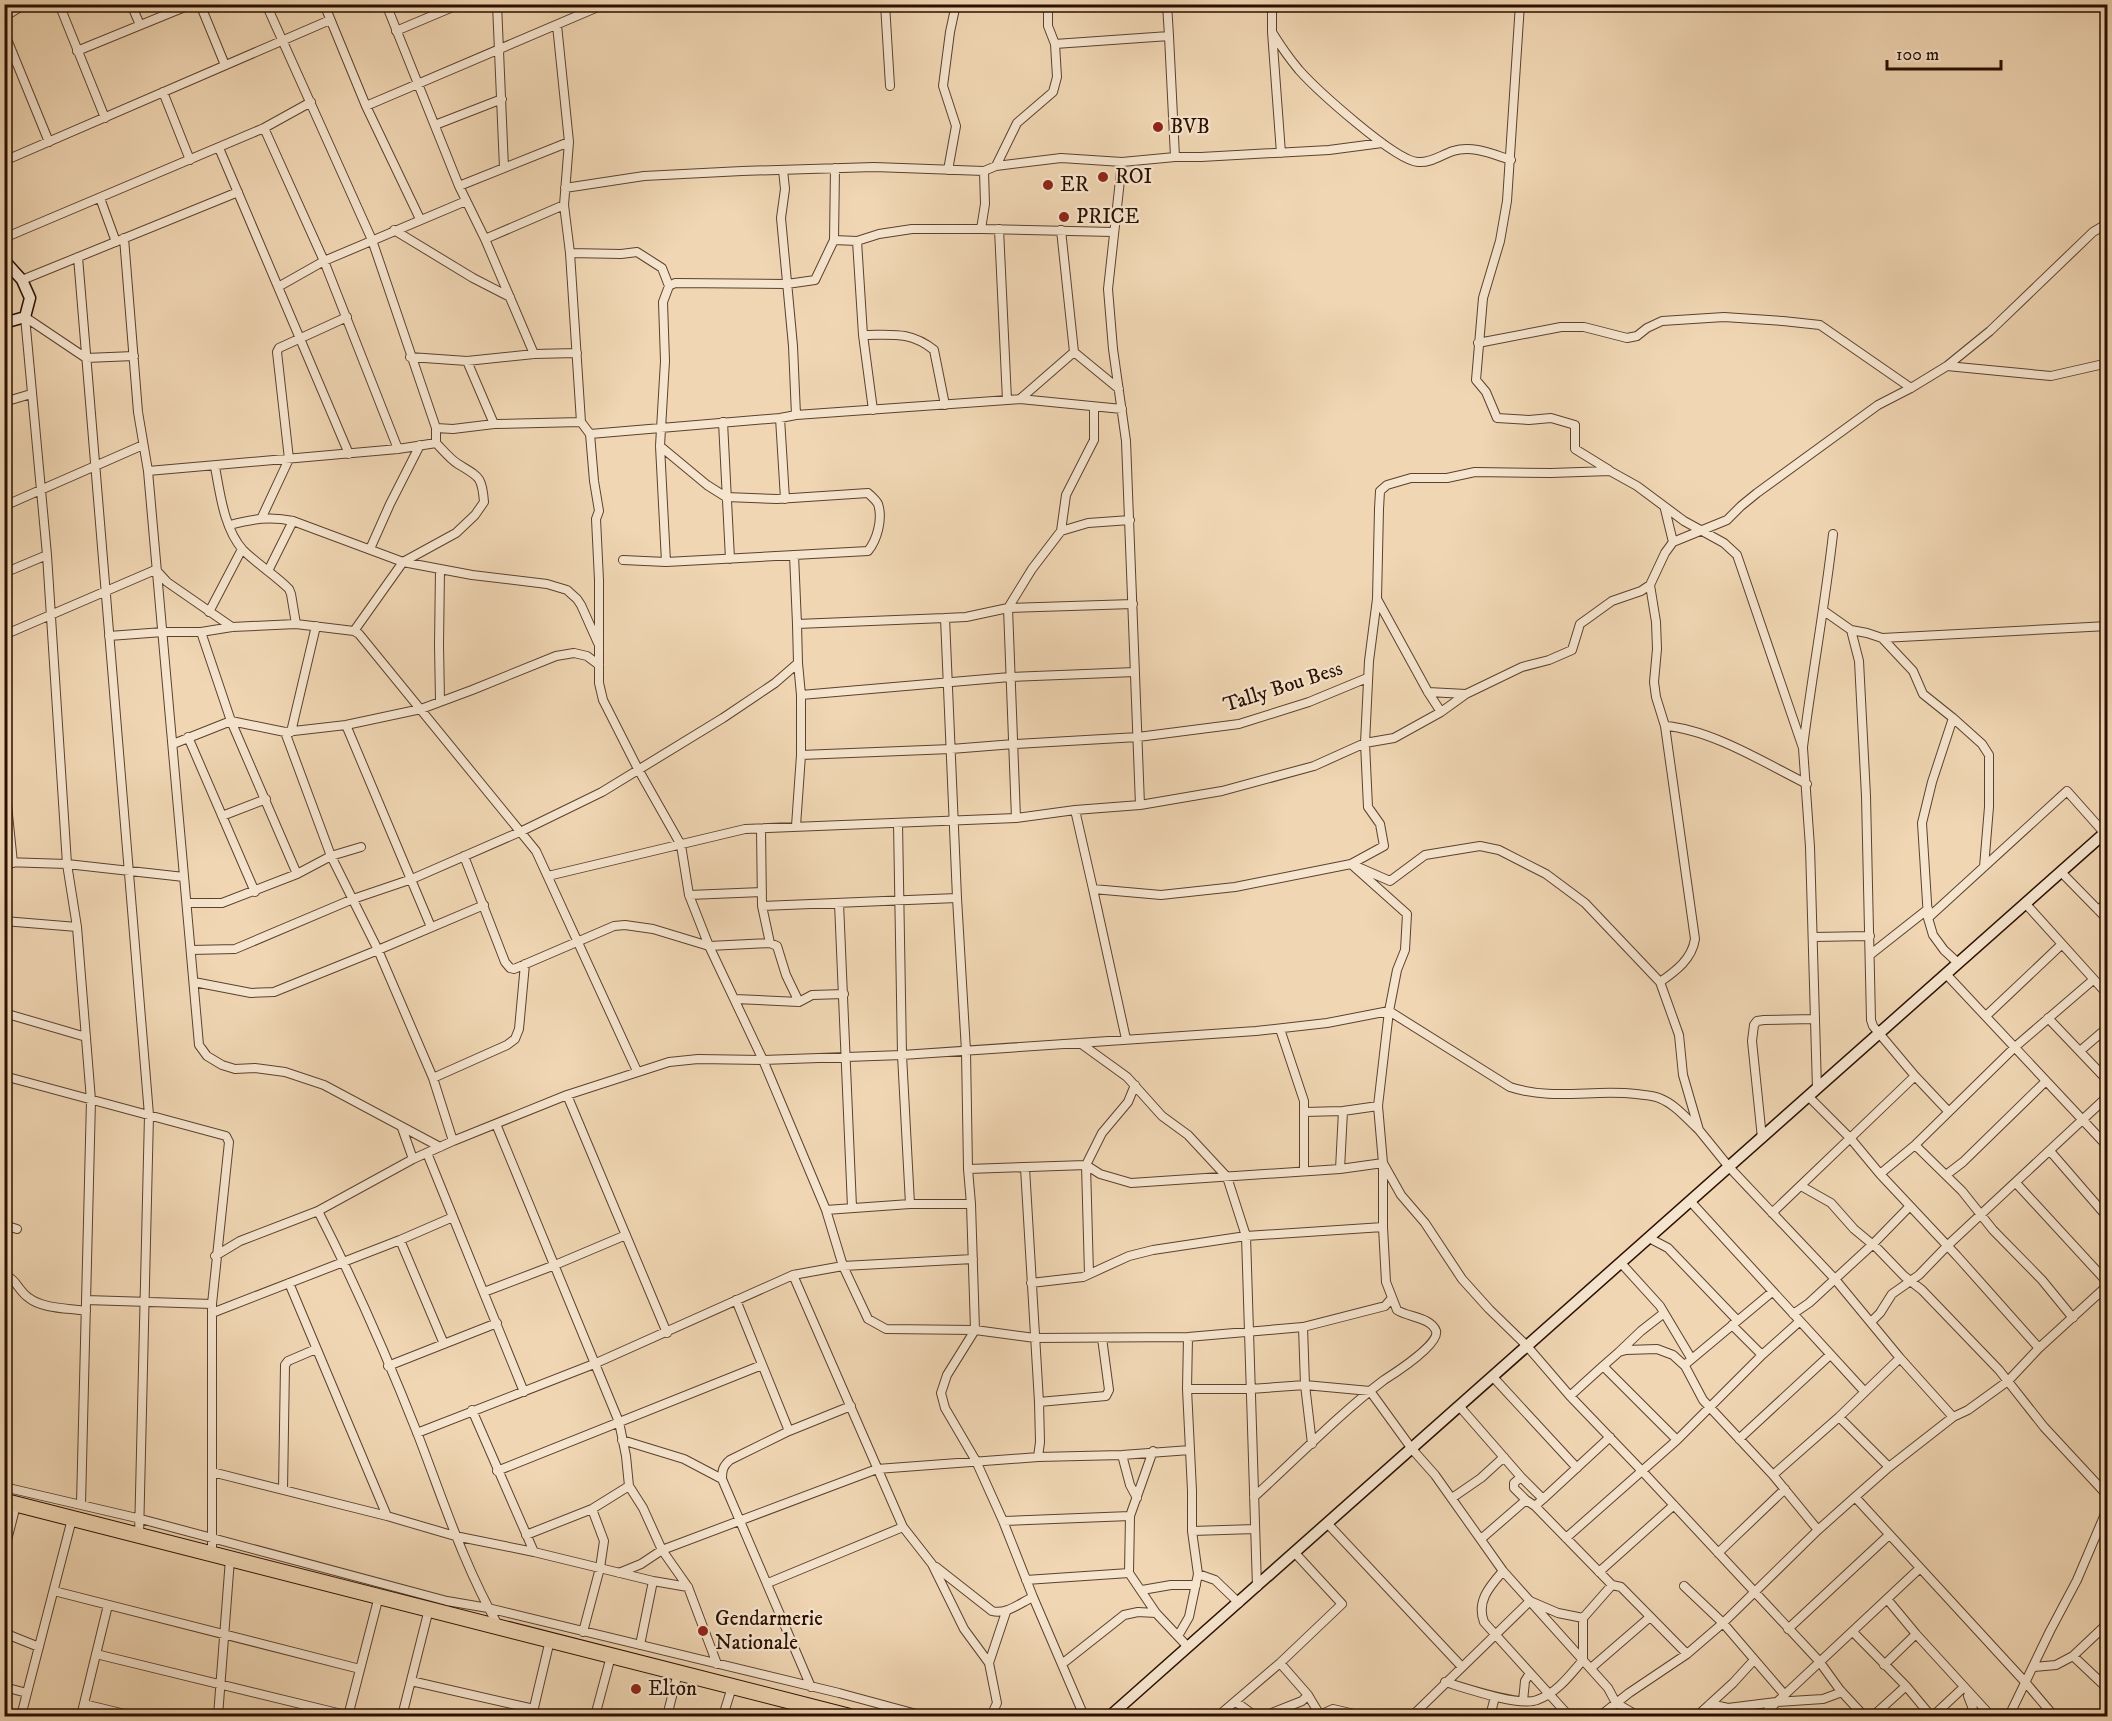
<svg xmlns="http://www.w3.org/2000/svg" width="2112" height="1721" viewBox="0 0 2112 1721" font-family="'IM FELL DW Pica',serif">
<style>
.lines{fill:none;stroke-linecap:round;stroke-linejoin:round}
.street-casing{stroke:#5c412d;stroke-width:10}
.secondary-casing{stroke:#2a0f00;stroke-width:13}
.highway-casing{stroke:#2a0f00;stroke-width:17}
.street{stroke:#f5e4ce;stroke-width:8}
.secondary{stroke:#f5e4ce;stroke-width:10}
.highway{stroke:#f0d6b3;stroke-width:15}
.poi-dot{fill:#8f2418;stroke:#f5e4ce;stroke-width:2}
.labels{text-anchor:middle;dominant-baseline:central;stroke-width:4.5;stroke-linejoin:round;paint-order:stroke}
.poi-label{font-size:21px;fill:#2a0f00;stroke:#f5e4ce;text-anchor:start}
.street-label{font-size:21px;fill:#2a0f00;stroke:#f5e4ce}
</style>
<rect width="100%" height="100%" fill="#f0d6b3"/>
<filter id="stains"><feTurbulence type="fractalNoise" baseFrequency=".00333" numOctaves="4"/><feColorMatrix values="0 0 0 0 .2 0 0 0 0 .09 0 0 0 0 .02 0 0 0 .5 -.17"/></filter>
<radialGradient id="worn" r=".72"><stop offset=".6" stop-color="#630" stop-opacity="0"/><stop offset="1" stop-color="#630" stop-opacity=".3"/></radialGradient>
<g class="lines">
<g class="street-casing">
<path id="street" d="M 59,4 L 105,118
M 131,4 L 140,25
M 200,4 L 225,65
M 324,4 L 366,106 L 420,219
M 386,4 L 459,186 L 485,239 L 534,354
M 497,4 L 504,168
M 885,4 L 890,86
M 1520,4 L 1507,201 L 1500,241 L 1483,298 L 1476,380 L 1486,392 L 1497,418 L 1529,420 L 1551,418 L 1575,425 L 1575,449 L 1609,470
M 4,17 L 25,4
M 557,25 L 569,142
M 396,31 L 460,4
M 4,32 L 49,142
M 1272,32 L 1272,4
M 1169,36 L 1175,157
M 1055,44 L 1169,36 L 1167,4
M 77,51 L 192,4
M 163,92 L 190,160
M 366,106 L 605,4
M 435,125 L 502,99
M 264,128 L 324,261 L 398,449
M 219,148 L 349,454
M 1281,153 L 1272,32 C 1280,45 1289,58 1299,70 C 1316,89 1395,161 1418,162 C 1431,163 1441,155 1453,151 C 1473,145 1492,154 1511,160
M 4,161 L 330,20
M 1122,162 L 1108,289 L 1113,349 L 1126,441 L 1140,805
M 996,166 L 1017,123 L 1053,92 L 1057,77 L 1055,44 L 1048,26 L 1048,4
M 783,170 L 785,189 L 781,218 L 793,346 L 796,415
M 948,170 L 956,126 L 943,86 L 950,32 L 956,4
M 459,186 L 569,142 L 564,205 L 570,253 L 581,422 L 590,434 L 594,481 L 599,511 L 596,519 L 599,580 L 599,683 L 603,700 L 638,769 L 681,845 L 689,895 L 709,946 L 763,1060 L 826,1210 L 843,1266 L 868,1319 L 886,1329 L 975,1330 L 1035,1338 L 1188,1337 L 1303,1327 L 1385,1306 L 1391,1299
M 565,188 L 644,176 L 742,171 L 874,167 L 984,171 L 996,166 L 1061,158 L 1122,162 L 1175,157 L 1201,157 L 1329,150 L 1382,143
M 100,198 L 116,242
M 981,229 L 1113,232
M 999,229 L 1007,400
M 394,230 L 473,278 L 510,297
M 1061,230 L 1074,352 L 1119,389
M 4,238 L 264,128 L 311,102
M 124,238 L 138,412 L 148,471 L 199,1045 L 207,1056 L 222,1065 L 235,1069 L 255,1068 L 285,1072 L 324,1085 L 440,1147
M 485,239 L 564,205
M 834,240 L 835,168
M 857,241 L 863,335 L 873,410
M 570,253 L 621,254 L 637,252 L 662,268 L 669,286
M 78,257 L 149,1115 L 139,1536
M 22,280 L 238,192
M 278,287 L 324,261 L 466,201
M 25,317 L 47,555 L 67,864 L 77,927 L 91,1100 L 81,1504
M 25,317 L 86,358 L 134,356
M 863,335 C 892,335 910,331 934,350 L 945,405
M 1478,343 L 1561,327 L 1584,327 L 1627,338 L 1637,336 L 1647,328 L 1662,321 L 1724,317 L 1783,321 L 1820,325 L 1911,388
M 410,357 L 467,361 L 534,354 L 577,353
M 467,361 L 494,424
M 1947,366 L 2051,376 L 2108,363
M 1020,399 L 1074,352
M 4,402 L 31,394
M 780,418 L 785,499
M 723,422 L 730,559
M 436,428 L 453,429 L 494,424 L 581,422
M 590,434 L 780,418 L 796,415 L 1020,399 L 1122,409
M 215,467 C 220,493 224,529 243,550 C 257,564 275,575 289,589 L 291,594 L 296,624
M 148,471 L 398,449 L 436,443 L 436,428 L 372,240 L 266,4
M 4,506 L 143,445
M 1665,509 L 1673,542
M 262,517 L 289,459 L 277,352 L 279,348 L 347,317
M 230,525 C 252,519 270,516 293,521 L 403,562 L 472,575 L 547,584 L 567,590 L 577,599 L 581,605 L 598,643
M 1061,531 L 1066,495 L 1094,440 L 1094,407
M 370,549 L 390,504 L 420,445
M 794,555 L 797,624
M 623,560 L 666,562 L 868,551 C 877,540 883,519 878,504 C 876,500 871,496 868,493 L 777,499 L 726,497 L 707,485 L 660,446
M 666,562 L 660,446 L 665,361 L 663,302 L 669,286 L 675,283 L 787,284 L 815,280 L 834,240 L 857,241 L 879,234 L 912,229 L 981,229 L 985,204 L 984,171
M 440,569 L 439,645 L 440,701
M 156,570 L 167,582 L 232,627
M 268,571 L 293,521
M 4,573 L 47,555
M 1650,585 L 1656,622 L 1657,649 L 1654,682 L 1656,697 L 1665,726 L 1695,939 C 1692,959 1676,971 1660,982 L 1679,1035 L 1683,1075 L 1699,1130 L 1729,1167 L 1834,1278 L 1900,1358 L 1953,1417
M 1377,599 L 1428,692 L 1441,712
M 1824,611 L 1851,630 L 1867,633 L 1882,638 L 1913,671 L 1923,694 L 1953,718 L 1932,782 L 1922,823 L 1928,918 L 1933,935 L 1944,950 L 1958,963
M 209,612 L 242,549
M 1851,630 L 1859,661 L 1866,796 L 1871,1020 L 1873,1026 L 1915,1076 L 1948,1111
M 354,631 L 403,562 L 456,533 L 475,515 L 484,502 C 482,476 479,477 458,464 C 450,459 443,450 436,443
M 201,632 L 231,721 L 297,874
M 4,635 L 155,570
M 109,636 L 163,632 L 201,632 L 232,627 L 296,624 L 354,631 L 359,634 L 536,851 L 637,1071
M 1882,638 L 2108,626
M 798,663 L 801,695 L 801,755
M 1428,692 L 1466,694
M 801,695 L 1010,677 L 1135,672
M 1953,718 L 1982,744 L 1989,755 L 1989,807 L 1984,867
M 346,725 L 431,927
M 1665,726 C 1710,729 1765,763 1807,784
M 285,732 L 331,856 L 378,950 L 433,1078 L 453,1141
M 291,732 L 316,626
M 188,737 L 255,892
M 173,744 L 231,721 L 285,732 L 346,725 L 421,709 L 472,690 L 556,656 L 574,653 L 587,656 L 599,665
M 1803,747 C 1812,675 1825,605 1833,534
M 4,776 L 13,863
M 1075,810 L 1093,889 L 1161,895 L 1235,887 L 1351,864 L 1390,881 L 1425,855 L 1480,846 L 1499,850 L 1546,874 L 1585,903 L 1660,982
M 222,816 L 266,799
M 1016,818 L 1008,608 L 1032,569 L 1061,531 L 1088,523 L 1130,520
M 898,823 L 902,1055 L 910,1204
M 796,826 L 801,755 L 951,749 L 1014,744 L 1138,737 L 1239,724 L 1309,702 L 1367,678
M 761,829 L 762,906 L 770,943
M 464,856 L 505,962 L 510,968 L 514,969 L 614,926 L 625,925 L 653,929 L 709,946 L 770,943 L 777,946 L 786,975 L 799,1002
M 4,862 L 67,864 L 184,877
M 2061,872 L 2108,920
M 548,876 L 745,829 L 1016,818 L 1075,810 L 1140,805 L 1222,791 L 1314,766 L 1365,743 L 1394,738 L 1441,712 L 1466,694 L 1522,667 L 1549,660 L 1572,650 L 1580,624 L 1587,619 L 1612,601 L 1641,591 L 1650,585 L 1665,553 L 1673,542 L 1727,520 L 1741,506 L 1757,493 L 1878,405 L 1911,388 L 1947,366 L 1990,331 L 2093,232 L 2108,223
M 1093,889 L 1126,1039
M 689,895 L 762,892
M 187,903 L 222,903 L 297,874 L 331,856 L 361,847
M 839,903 L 852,1207
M 2025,903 L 2108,995
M 762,906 L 957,898
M 2098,910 L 2108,902
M 1928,918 L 2067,791 L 2107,836
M 4,921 L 77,927
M 1813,937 L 1870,936
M 191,950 L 235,949 L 353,899 L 412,879 L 522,831 L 602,792 L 723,718 L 775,683 L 798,663 L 797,624 L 945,618
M 1871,954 L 1928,909
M 1946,974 L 2108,1147
M 194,982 L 251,993 L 274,992 L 378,950 L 484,905
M 735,999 L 799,1002 L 812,995 L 844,994
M 4,1013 L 86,1037
M 1986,1016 L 2062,944
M 2048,1018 L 2108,1081
M 1280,1029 L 1304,1101 L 1304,1171
M 1080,1043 L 1127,1077 L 1162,1116 L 1188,1135 L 1227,1177 L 1246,1236 L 1257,1587
M 2080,1051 L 2108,1027
M 4,1076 L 226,1136 L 229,1142 L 212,1304 L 212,1555
M 433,1078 L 507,1045 L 515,1039 L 519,1029 L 525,964
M 567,1095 L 667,1333
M 1809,1097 L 1851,1139 L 1880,1174 L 1957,1256 L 2039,1348
M 1343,1111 L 1378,1106
M 1304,1112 L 1343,1111 L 1340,1169
M 496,1124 L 619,1422 L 626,1456 L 629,1486 L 592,1509 L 526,1535
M 402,1128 L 413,1159
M 1762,1138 L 1752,1041 L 1754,1025 L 1757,1021 L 1764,1020 L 1814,1019
M 1915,1145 L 1962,1191 L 1993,1230 L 2042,1280 L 2073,1318
M 2050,1151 L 2108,1218
M 427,1153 L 524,1392
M 1383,1163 L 1401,1195 L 1425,1223 L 1462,1279 L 1489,1309 L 1527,1346 L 1570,1396 L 1643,1472 L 1819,1661 L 1840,1690 L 1864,1716
M 968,1169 L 1086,1165 L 1100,1174 L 1131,1183 L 1340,1169 L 1383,1163
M 1880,1174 L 1915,1145 L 2015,1047 L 2093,980
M 1946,1175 L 1963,1162 L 2046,1081
M 2016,1183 L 2108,1283
M 1801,1186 L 1831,1203 L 1854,1229 L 1878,1249 L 1904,1276 L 1922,1290 L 1999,1370 L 2044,1427 L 2108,1496
M 1691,1202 L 1864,1391
M 826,1210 L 910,1204 L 971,1204
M 318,1211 C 355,1283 388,1359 418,1435 C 443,1500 464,1566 499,1627
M 1772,1213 L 1915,1076
M 4,1225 L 17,1229
M 1649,1238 L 1668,1248 L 1737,1320
M 400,1240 L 444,1344
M 215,1256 L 240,1241 L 318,1211 L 413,1159 L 453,1141 L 567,1095 L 669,1062 L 698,1059 L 763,1060 L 902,1055 L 1256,1031 L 1327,1023 L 1389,1011 L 1510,1087 C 1552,1101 1594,1089 1636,1094 C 1643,1095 1652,1095 1659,1098 C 1675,1104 1687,1119 1699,1130
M 1621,1263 L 1660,1306 L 1691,1358
M 1089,1274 L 1086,1165 L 1102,1133 L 1128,1102 L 1135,1085
M 4,1275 C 17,1279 18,1291 29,1298 C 43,1309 69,1308 86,1311
M 793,1275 L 903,1527 L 932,1564 L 964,1629 L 989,1663 L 997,1703 L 991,1716
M 289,1283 L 387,1516
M 1031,1283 L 1083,1277 L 1129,1256 L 1153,1250 L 1246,1236 L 1383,1227
M 484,1292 L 555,1265 L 626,1235
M 86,1300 L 212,1304
M 736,1300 L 789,1431
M 212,1313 L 400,1240 L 453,1217
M 1793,1314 L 1809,1303 L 1873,1244 L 1910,1206
M 1871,1322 L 1880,1313 L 1892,1294 L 1919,1275 L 1947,1246 L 2108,1096
M 1732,1325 L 1762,1355
M 1303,1327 L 1305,1385 L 1312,1444
M 1619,1352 L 1641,1331 L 1664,1313
M 1687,1363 L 1772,1292
M 388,1366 L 497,1323
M 1603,1366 L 1619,1352 L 1626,1350 L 1657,1349 L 1673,1355 L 1685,1366 L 1703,1400 L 1773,1475 L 1818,1530
M 1493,1377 L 1577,1468
M 1187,1389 L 1250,1389 L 1305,1385 L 1370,1391 L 1412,1449 L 1435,1475 L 1503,1571 L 1608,1688 L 1616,1703 L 1638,1716
M 1039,1402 L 1106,1396 L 1109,1390 L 1102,1338
M 1460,1407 L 1521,1477
M 472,1410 L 534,1552 L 653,1581 L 688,1587
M 1839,1417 L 1889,1467
M 417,1433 L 594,1364 L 793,1275 L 843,1266 L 973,1259
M 1739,1439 L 1830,1355
M 622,1440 L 684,1459 L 722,1479
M 1677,1440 L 1762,1355 L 1800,1321
M 1153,1451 L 1130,1516 L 1129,1573 L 1156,1613 L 1188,1647
M 1122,1455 L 1130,1485 L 1137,1498
M 1038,1457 L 1122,1455 L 1190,1450
M 497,1471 L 762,1365
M 212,1472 L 387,1516 L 455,1536 L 534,1552
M 1773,1475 L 1839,1417 L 1900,1358
M 1521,1477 L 1543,1499 L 1535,1506 L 1526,1500 L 1514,1488 L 1514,1483 Z
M 629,1486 L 643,1508 L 662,1550 L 688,1587 L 717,1664
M 4,1487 L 141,1519 L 447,1601 L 488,1608 L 839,1693 L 924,1716
M 283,1490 L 285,1365 L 288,1361 L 316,1349
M 1254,1497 C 1297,1458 1338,1415 1384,1380 C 1395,1373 1440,1344 1436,1331 C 1431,1317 1407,1317 1397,1310 L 1386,1282 L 1383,1227 L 1383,1163 L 1378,1106 L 1389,1011 L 1397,970 L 1405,950 L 1407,914 L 1351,864 L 1384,846 L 1380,824 L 1368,807 L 1365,743 L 1369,661 L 1377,599 L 1379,509 L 1380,491 L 1387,485 L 1411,478 L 1447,478 L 1475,472 L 1551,473 L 1610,471 L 1637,486 L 1684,521 L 1724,543 L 1737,555 L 1803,748 L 1810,847 L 1817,1089
M 1855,1497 L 2026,1683 L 2054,1716
M 1452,1498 L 1481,1478 L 1504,1457
M 1543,1499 L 1610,1437
M 1535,1506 L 1612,1585 L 1621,1587 L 1687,1654
M 1003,1521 L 1130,1516
M 1327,1523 L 1462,1667
M 1192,1531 L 1255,1529
M 1566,1538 L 1677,1440 L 1603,1366 L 1570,1396
M 1481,1539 L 1526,1500
M 4,1552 L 16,1505
M 1718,1553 L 1785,1489
M 936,1567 L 992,1611 C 1006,1615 1020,1603 1033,1597
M 1503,1571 C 1490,1586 1476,1601 1484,1622 L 1569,1716
M 1599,1572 L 1674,1505
M 619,1573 L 641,1564 L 662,1550 L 877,1469 L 1038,1457 L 1040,1442 L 1039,1402 L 1025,1168
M 1198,1574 L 1215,1580 L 1239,1603
M 1026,1580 L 1129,1573
M 768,1583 L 903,1527
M 1684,1586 L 1723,1623 L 1784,1694
M 1142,1590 L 1171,1585 L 1196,1585
M 54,1591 L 360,1669
M 1887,1599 L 1916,1634 L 1991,1716
M 1788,1629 L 1889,1535
M 583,1632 L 600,1568 L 604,1541 L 592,1509
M 1853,1632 L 1906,1686 L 1931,1716
M 4,1633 L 39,1647
M 1178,1636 L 1189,1617 L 1198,1574 L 1192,1531 L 1192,1491 L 1187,1389 L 1188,1337
M 640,1645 L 653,1581
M 96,1654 L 350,1716
M 2073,1656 L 2108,1689
M 989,1663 L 1006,1612
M 1280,1663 L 1308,1695 L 1320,1715 L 1333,1709 L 1363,1716
M 1062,1664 L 1124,1615 L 1138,1612 L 1156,1613
M 1884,1665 L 1916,1634
M 2034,1667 L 2056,1665 L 2073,1656 L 2108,1623
M 1591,1668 L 1650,1617
M 411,1681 L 534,1709
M 1445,1682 C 1465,1688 1520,1707 1537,1700 C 1557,1693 1570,1675 1583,1660 L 1583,1618 L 1612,1585
M 4,1687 L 27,1693
M 811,1687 L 722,1479 C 722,1470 723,1466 730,1460 L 789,1431 L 851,1406
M 1523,1701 L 1525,1681 L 1530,1673
M 1236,1702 L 1255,1716
M 84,1704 L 133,1716
M 1710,1704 L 1728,1708 L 1776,1702 L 1823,1699 L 1842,1692
M 21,1716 L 72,1519
M 81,1716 L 108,1605
M 218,1716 L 230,1559
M 348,1716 L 379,1596
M 402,1716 L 429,1609
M 532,1716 L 550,1640
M 595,1716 L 611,1656
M 667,1716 L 678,1673
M 723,1716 L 732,1687
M 1084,1716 L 1033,1597 L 1003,1521 L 976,1461 L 945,1408 L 941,1393 L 947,1375 L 975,1330 L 971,1204 L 968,1169 L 966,1051 L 957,898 L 945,618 L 966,617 L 1008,608 L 1133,604
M 1218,1716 L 1280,1663 L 1342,1604 L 1295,1553
M 1264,1716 L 1302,1701 L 1308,1695
M 1412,1716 L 1530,1601 L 1558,1613 L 1583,1618
M 1490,1716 L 1495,1697
M 1600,1716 L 1629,1693 L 1687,1654 L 1723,1623 L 1818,1530 L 1855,1497 L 1889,1467 L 1953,1417 L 1968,1410 L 2008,1381 L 2039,1348 L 2108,1285
M 1697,1716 L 1733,1683 L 1754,1660
M 1762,1716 L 1920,1568
M 1873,1716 L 1906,1686
M 1933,1716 L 1964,1687
M 1967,1716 L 1973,1709 L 1968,1696
M 2009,1716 L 2050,1631 L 2077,1580 L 2108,1507"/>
</g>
<g class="secondary-casing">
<path id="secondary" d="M 4,260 L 22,280 L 30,298 L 25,317 L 4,323
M 1110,1716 L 2108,830"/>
</g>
<g class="highway-casing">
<path id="highway" d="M 4,1501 L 848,1716"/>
</g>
<use href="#street" class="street"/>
<use href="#secondary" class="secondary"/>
<use href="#highway" class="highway"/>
</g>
<g class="poi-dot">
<circle cx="1158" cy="127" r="6"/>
<circle cx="1103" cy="177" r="6"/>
<circle cx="1048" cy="185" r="6"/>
<circle cx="1064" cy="217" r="6"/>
<circle cx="703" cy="1631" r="6"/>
<circle cx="636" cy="1689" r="6"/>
</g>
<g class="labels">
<g class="poi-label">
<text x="1170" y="127">BVB</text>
<text x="1115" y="177">ROI</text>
<text x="1060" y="185">ER</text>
<text x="1076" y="217">PRICE</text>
<text x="715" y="1619">Gendarmerie<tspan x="715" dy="24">Nationale</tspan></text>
<text x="648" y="1689">Elton</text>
</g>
<g class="street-label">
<text transform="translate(1283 687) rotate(-18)">Tally Bou Bess</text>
</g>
</g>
<rect width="2112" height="1721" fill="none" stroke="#f0d6b3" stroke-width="24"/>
<rect x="6" y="6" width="2100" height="1709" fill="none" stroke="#2a0f00" stroke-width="3"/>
<rect x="12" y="12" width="2088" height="1697" fill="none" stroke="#2a0f00" stroke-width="1.5"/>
<path d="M1887 60v9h114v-9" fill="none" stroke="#2a0f00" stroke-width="3"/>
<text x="1896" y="60" font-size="18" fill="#2a0f00" stroke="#f5e4ce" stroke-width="4.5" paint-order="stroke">100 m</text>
<rect width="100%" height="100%" filter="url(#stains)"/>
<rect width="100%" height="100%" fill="url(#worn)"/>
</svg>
